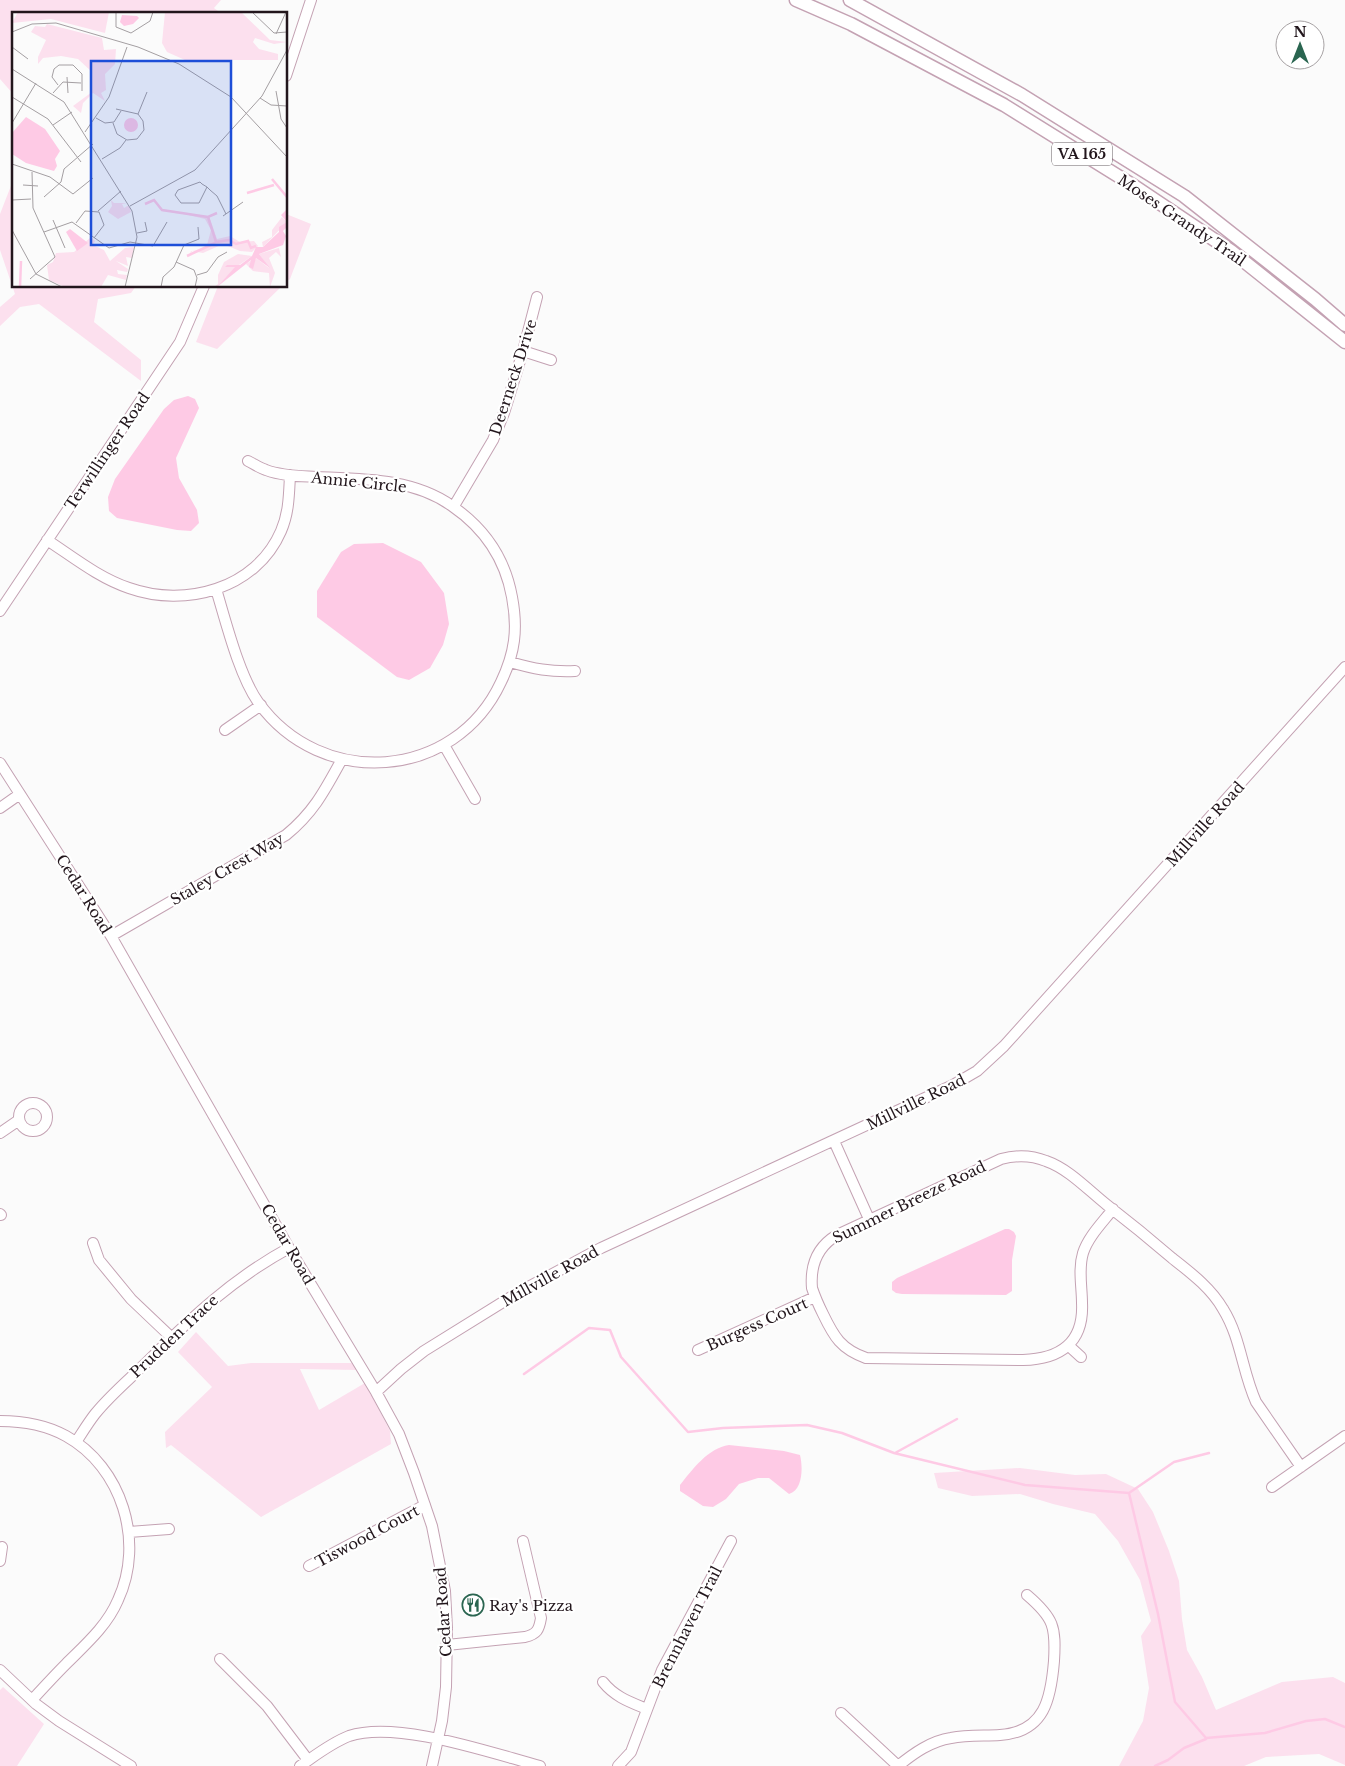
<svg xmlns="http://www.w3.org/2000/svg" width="1345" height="1766" viewBox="0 0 1345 1766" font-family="'Libre Baskerville',serif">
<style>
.green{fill:#fce0ee}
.water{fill:#fecae5}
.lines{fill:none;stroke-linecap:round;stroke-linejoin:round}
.stream{stroke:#fecae5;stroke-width:2.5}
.minor-casing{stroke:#c4a2b3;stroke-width:12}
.major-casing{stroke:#c4a2b3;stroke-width:15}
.minor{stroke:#fff;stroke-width:10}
.major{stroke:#fff;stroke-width:12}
.labels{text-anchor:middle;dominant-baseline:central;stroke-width:4.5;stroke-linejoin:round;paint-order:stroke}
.shield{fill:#fff;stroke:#645c60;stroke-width:1}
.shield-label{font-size:14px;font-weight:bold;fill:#22161c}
.street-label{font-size:15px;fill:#22161c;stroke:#fff}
.poi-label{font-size:15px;fill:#22161c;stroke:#fff;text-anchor:start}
.inset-river{fill:none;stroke:#fecae5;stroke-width:2.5}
.inset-road{fill:none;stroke:#a49fa2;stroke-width:1}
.view{fill:#1d4ed8;fill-opacity:0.15;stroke:#1d4ed8;stroke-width:2.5}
.inset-edge{fill:none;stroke:#22161c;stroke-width:2.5}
</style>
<rect width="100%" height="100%" fill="#fbfbfb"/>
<path class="green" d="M 0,0 L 221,0 L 214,8 L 222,14 L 14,14 L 14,95 L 0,79 Z
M 14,178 L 14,286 L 136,286 L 131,293 L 98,299 L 94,322 L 141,360 L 141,381 L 39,304 L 20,307 L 0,326 L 0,307 L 15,294 L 0,250 L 0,214 Z
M 286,214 L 311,224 L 290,279 L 286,282 Z
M 218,286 L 282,286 L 217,349 L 196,342 Z
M 196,1332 L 228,1366 L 251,1363 L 354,1363 L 358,1370 L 300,1369 L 319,1410 L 365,1383 L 390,1431 L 391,1444 L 261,1517 L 171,1445 L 166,1448 L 165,1432 L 212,1387 L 178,1352 Z
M 1020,1468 L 1075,1475 L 1106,1474 L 1138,1489 L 1153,1512 L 1169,1551 L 1179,1581 L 1182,1619 L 1187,1650 L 1202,1677 L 1216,1710 L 1282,1682 L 1333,1677 L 1345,1683 L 1345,1765 L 1319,1754 L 1266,1757 L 1244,1766 L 1119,1766 L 1143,1721 L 1149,1688 L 1141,1636 L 1151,1621 L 1140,1580 L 1118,1541 L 1095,1514 L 1053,1504 L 1020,1494 L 972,1496 L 938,1488 L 934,1473 Z
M 3,1687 L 44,1724 L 17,1766 L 0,1766 L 0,1690 Z"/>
<path class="water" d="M 188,396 L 195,399 L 199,408 L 176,458 L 179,478 L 197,510 L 199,523 L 191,531 L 177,530 L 117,518 L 109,511 L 108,497 L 115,479 L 164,409 L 174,400 Z
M 383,543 L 421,562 L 444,593 L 449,624 L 443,645 L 430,668 L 409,680 L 397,677 L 317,617 L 317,591 L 341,552 L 354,544 Z
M 1005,1229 L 1009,1229 L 1014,1232 L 1016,1236 L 1012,1260 L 1012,1291 L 1006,1295 L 902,1294 L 896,1293 L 892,1290 L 892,1282 L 897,1278 Z
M 729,1445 L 784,1451 L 800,1455 C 803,1467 803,1490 789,1494 L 769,1478 L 758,1478 L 739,1484 L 726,1499 L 713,1507 L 703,1506 L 680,1491 L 680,1485 C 693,1469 708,1448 729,1445 Z"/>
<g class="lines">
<path class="stream" d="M 524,1374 L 589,1328 L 610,1330 L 621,1357 L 688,1432 L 723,1428 L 807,1425 L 842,1433 L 894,1453 L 1025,1485 L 1129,1493 L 1174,1462 L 1209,1453
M 895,1453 L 957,1419
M 1129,1493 L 1158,1614 L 1175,1702 L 1206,1738 L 1265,1733 L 1306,1721 L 1325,1719 L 1345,1727
M 1155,1766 L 1168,1760 L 1184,1748 L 1206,1739"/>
<g class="minor-casing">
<path id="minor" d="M 286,76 L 311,0
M 523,351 L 551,360
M 454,506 L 493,440 L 504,413 L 523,351 L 537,297
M 47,540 C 73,557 99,578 129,588 C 185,608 256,589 281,531 C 289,513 289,494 290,475
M 216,589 C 226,622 239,675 258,702 C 321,790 455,781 501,682 C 515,653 518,629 512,597 C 505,558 484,528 452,506 C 413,478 362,479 316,477 C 300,476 282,476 266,470 C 260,468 254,464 248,461
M 0,611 L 180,342 L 204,286
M 510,662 C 534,669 550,672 575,671
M 225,730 L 261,705
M 444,745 L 475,799
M 0,763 L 111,936 L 289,1248 L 376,1392 L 399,1434 L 414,1473 L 432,1526 L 445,1591 L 447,1628 L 446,1687 L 442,1721 L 432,1766
M 0,808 L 20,794
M 111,936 L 286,835 C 314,812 325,790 342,759
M19 1117a14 14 0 1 1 28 0a14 14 0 1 1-28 0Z
M 0,1133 L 19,1120
M 834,1141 L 869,1219
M 1113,1209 C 1102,1223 1088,1237 1083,1253 C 1078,1269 1082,1287 1082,1303 C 1084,1343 1060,1359 1023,1360 L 866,1358 C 841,1349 834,1337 823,1314 C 819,1306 815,1297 812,1288 C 810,1265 817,1247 837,1235 L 1001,1159 C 1016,1155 1031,1155 1046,1161 C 1069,1169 1088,1190 1107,1205 C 1129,1222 1151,1240 1172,1258 C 1191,1273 1211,1288 1223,1309 C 1241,1338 1242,1371 1256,1402 L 1301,1467
M 0,1214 L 1,1215
M 93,1243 L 99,1260 L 131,1299 L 171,1337
M 1069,1346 L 1081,1357
M 698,1350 L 815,1297
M 376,1392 L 401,1369 L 424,1351 L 519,1292 L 601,1248 L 953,1085 L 977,1071 L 1004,1046 L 1345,667
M 0,1421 C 22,1421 46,1425 66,1436 C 122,1467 145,1542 118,1600 C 107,1626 85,1645 66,1664 C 54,1676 43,1688 32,1700
M 76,1442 C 82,1433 88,1423 95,1414 C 111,1394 131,1378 149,1360 C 193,1316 234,1278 289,1248
M 1272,1487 L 1345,1436
M 129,1532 L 169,1529
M 0,1561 L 2,1547
M 309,1566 L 425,1505
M 447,1645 L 525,1637 C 537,1634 539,1630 541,1618 L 523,1541
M 220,1659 L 267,1706 L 308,1760
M 0,1670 L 36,1704 L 59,1721 L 131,1766
M 603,1682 C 615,1697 630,1702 647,1709
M 841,1713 L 898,1766
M 300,1766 C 316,1755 331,1743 349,1736 C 397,1720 491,1753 540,1766
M 618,1766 L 631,1752 L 662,1670 L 731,1541
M 898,1766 C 914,1753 931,1741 951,1738 C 967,1735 984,1736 1000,1735 C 1045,1732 1051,1698 1054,1661 C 1056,1627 1054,1618 1027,1595"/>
</g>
<g class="major-casing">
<path id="major" d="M 796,0 L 851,24 L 1004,105 L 1131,184 L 1231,251 L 1345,342
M 850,0 L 1022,95 L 1184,196 L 1315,299 L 1345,325"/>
</g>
<use href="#minor" class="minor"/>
<use href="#major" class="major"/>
</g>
<defs>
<g id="restaurant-ring" transform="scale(1.125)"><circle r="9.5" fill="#fff" stroke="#2a6550" stroke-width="1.5"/><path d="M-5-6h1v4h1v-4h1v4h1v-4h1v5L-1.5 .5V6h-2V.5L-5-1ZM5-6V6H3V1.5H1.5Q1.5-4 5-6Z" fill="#2a6550"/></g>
</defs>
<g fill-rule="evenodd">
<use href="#restaurant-ring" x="473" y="1605"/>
</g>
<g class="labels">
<rect class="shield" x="1052" y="142.5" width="60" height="23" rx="4"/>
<g class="shield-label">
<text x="1082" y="154">VA 165</text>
</g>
<g class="street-label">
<text transform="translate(1182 220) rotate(34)">Moses Grandy Trail</text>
<text transform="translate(513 377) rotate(-72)">Deerneck Drive</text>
<text transform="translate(107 451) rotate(-56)">Terwillinger Road</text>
<text transform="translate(359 482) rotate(6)">Annie Circle</text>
<text transform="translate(1205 824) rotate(-48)">Millville Road</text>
<text transform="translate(227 869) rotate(-30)">Staley Crest Way</text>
<text transform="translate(84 894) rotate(58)">Cedar Road</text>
<text transform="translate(916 1102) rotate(-26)">Millville Road</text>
<text transform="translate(909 1202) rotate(-26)">Summer Breeze Road</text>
<text transform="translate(288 1244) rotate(60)">Cedar Road</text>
<text transform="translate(550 1276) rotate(-29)">Millville Road</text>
<text transform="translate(757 1324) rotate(-24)">Burgess Court</text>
<text transform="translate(174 1336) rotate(-43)">Prudden Trace</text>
<text transform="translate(367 1536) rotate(-28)">Tiswood Court</text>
<text transform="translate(443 1612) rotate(-94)">Cedar Road</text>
<text transform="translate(687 1627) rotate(-63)">Brennhaven Trail</text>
</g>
<g class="poi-label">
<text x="489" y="1605">Ray's Pizza</text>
</g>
</g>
<g transform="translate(12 12)">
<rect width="275" height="275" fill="#fbfbfb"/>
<path d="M 6,0 L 97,0 L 93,21 L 39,7 L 0,11 ZM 153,0 L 229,0 L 258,28 L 275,30 L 262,32 L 243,26 L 241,30 L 247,37 L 266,42 L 266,48 L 173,48 L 155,40 L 150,31 ZM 35,12 L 90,26 L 92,38 L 104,37 L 103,52 L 93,62 L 94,78 L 89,81 L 93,89 L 81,81 L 71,91 L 69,101 L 61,94 L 80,80 L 80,60 L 66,47 L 49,44 L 31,46 L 26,52 L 26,45 L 34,28 L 19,20 L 23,14 L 33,15 ZM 99,188 L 102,191 L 115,191 L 110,192 L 112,196 L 117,193 L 119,200 L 106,207 L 96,200 L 100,194 ZM 176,203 L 197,204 L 205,227 L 218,224 L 228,230 L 242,229 L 246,234 L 240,240 L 228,239 L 211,232 L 191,241 L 180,239 L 177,245 L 179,239 L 189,238 L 195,233 L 199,218 L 193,207 ZM 270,205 L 275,210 L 251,235 L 250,230 L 260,225 L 260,218 ZM 79,225 L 83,229 L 81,233 L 92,238 L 98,249 L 113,236 L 122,235 L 120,246 L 114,245 L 116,254 L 104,249 L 116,257 L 115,260 L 105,258 L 106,262 L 115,263 L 114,268 L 96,263 L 89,275 L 53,275 L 37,268 L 35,253 L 41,250 L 44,241 L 62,240 ZM 267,236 L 269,245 L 264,240 L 257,246 L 263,261 L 258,275 L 257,261 L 241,259 L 234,252 L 240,248 L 238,252 L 240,255 L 244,246 L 257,256 L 247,242 ZM 226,242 L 240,244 L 227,253 L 213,255 L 224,255 L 205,275 L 202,275 L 206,272 L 206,263 L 212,250 Z" fill="#fce0ee"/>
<path d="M 110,3 L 125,4 L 127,6 L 121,12 L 112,14 L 108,10 ZM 14,105 L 33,117 L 48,139 L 43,147 L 45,154 L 42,159 L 14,151 L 0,142 L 0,121 ZM112 113a7 7 0 1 1 14 0a7 7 0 1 1-14 0ZM 275,197 L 275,215 L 271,219 L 274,224 L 271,233 L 247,242 L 258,256 L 244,246 L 241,257 L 237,255 L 239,248 L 205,275 L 223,255 L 213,255 L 215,253 L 228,253 L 240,244 L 244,235 L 251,235 L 267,220 L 267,215 L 275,210 L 269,203 ZM 58,217 L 76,231 L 65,239 L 54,220 Z" fill="#fecae5"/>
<path class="inset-river" d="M 260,167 L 275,185M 235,181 L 262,173M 133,192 L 142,188 L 150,198 L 196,205 L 205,201M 196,205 L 204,230 L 217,228 L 224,232 L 236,229 L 239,236 L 244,234M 175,244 L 203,231M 8,275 L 9,249"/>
<path class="inset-road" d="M 104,0 L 104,15 L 119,21 L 138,9 L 141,0M 240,0 L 262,21 L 275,20M 0,20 L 20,12 L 44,11 L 126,35 L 167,52 L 219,85 L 275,145M 264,22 L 274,0M 0,35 L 16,47M 0,57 L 52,90 L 120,199 L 125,225 L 113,275M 55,65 L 56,81M 46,73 L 40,65 L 42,57 L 47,53 L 61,53 L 70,62 L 70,79M 264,79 L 269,107 L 275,116M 41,81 L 51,70 L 69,71M 0,85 L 36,107 L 69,150M 248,86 L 259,93 L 275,94M 126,102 L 135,80M 84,106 L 93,111 L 102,110 L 109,99M 0,111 L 24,71M 101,111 L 105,122 L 115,128 L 125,127 L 132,118 L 131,109 L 126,102 L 104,97M 41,113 L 60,100M 73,120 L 97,85 L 115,35M 90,147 L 108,136 L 114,128M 0,152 L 38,165 L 61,182 L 81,166M 11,173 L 26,174M 195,175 L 187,191 L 169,191 L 163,183 L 166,178 L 188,170 L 190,172 L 195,175 L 198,178 L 205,184 L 214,202M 32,185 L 49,170 L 52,157 L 81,132M 0,188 L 19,187M 118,194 L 183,158 L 250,84 L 275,38M 86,199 L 109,179M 211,204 L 231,190M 41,208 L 53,236M 64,211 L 73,199 L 87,200 L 92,213 L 82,226M 0,218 L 24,262 L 50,275M 32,220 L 60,210 L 97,236 L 118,230 L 141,234 L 155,210M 125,221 L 135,219 L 133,210M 164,250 L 182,258 L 185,266 L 183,275M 185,263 L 195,260 L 206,245 L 215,240M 18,267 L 43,245 L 21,196 L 20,160M 149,275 L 151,265 L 162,255 L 172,233 L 187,227 L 186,215"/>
<path class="view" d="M 79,49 L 219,49 L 219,233 L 79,233 Z"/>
<rect width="275" height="275" class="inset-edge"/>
</g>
<g transform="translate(1300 45)"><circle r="24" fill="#ffffff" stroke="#a7a2a4"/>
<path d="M0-4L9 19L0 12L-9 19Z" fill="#2a6550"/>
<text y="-8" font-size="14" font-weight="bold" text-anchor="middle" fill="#22161c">N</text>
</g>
</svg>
